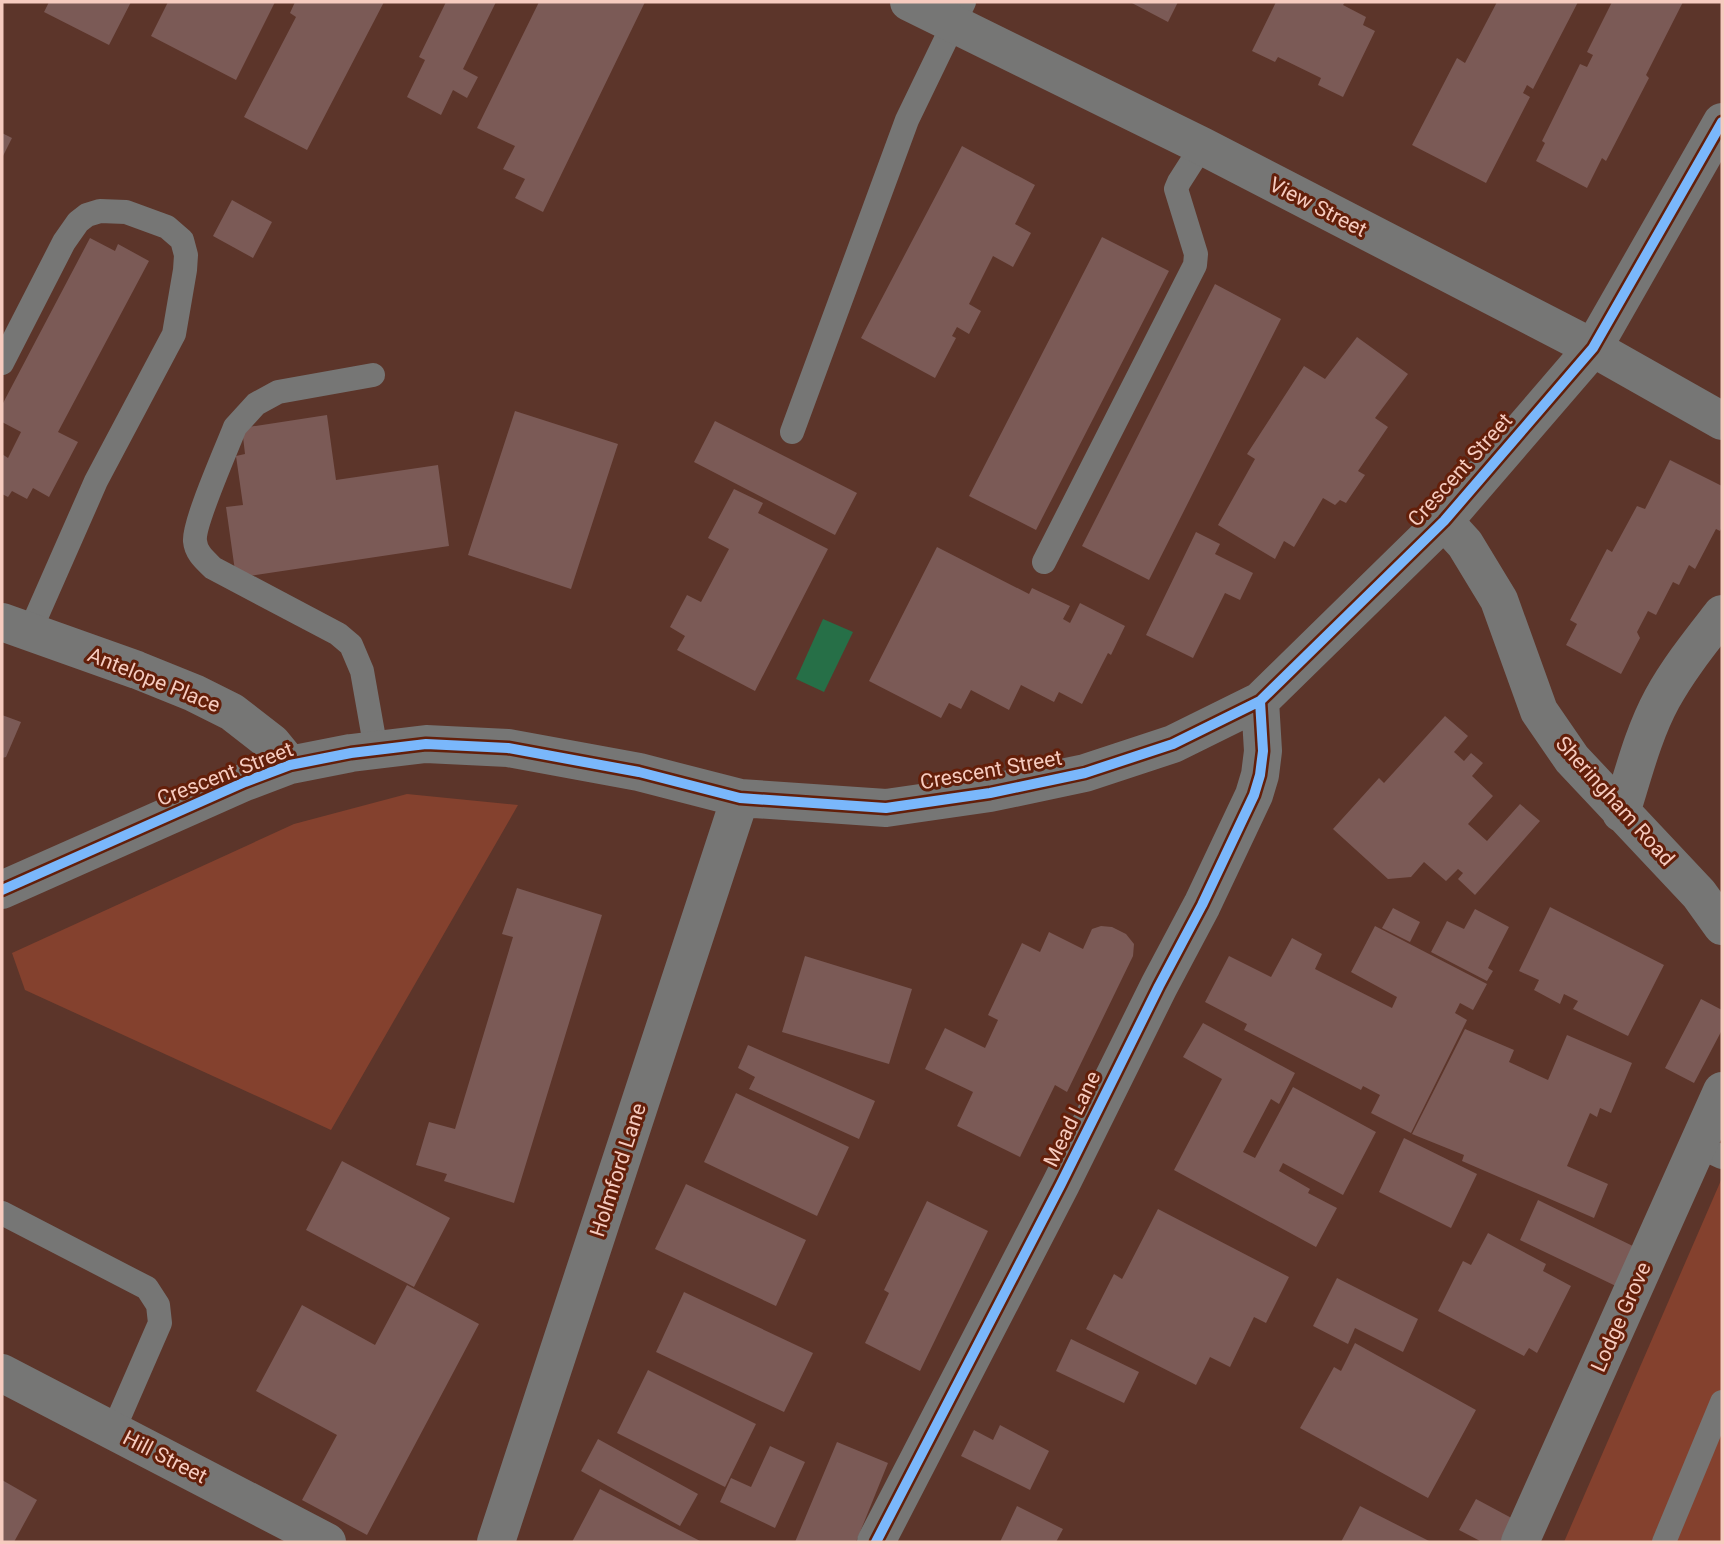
<svg xmlns="http://www.w3.org/2000/svg" width="1724" height="1544" viewBox="0 0 1724 1544" font-family="Roboto,sans-serif">
<style>
.green{fill:#84412e}
.water{fill:#266f47}
.building{fill:#7b5a56}
.lines{fill:none;stroke-linecap:round;stroke-linejoin:round}
.lane{stroke:#767675;stroke-width:24}
.street{stroke:#767675;stroke-width:38}
.cycleway-casing{stroke:#631f0a;stroke-width:15}
.cycleway{stroke:#7ab7fb;stroke-width:10}
.labels{text-anchor:middle;dominant-baseline:central;stroke-width:6;stroke-linejoin:round;paint-order:stroke}
.street-label{font-size:21px;fill:#f6cbbf;stroke:#631f0a}
</style>
<rect width="100%" height="100%" fill="#5c352a"/>
<path class="green" d="M 407,794 L 518,805 L 331,1130 L 25,990 L 12,953 L 294,824 Z
M 1722,1178 L 1722,1542 L 1564,1542 Z"/>
<path class="water" d="M 823,619 L 853,632 L 824,692 L 796,679 Z"/>
<path class="building" d="M 49,2 L 131,2 L 109,45 L 44,12 Z
M 168,2 L 275,2 L 236,80 L 151,36 Z
M 295,2 L 384,2 L 307,150 L 244,117 L 296,17 L 290,13 Z
M 446,2 L 496,2 L 463,69 L 478,77 L 467,98 L 453,90 L 441,115 L 407,97 L 425,60 L 419,57 Z
M 539,2 L 645,2 L 543,212 L 515,198 L 525,179 L 503,169 L 515,146 L 477,128 Z
M 1130,2 L 1178,2 L 1168,22 Z
M 1276,2 L 1345,2 L 1343,5 L 1366,17 L 1363,25 L 1375,31 L 1343,97 L 1318,85 L 1321,78 L 1278,57 L 1275,62 L 1252,51 Z
M 1497,2 L 1578,2 L 1533,89 L 1527,85 L 1523,93 L 1530,97 L 1486,183 L 1412,145 L 1457,58 L 1465,63 Z
M 1612,2 L 1683,2 L 1646,75 L 1649,78 L 1606,161 L 1602,158 L 1587,188 L 1536,161 L 1545,143 L 1542,141 L 1580,64 L 1587,67 L 1593,55 L 1587,52 Z
M 2,133 L 12,138 L 2,158 Z
M 962,146 L 1035,185 L 1015,224 L 1031,233 L 1013,267 L 993,256 L 969,304 L 981,311 L 969,334 L 957,327 L 952,336 L 956,338 L 935,378 L 861,338 Z
M 232,200 L 272,222 L 253,258 L 213,236 Z
M 1102,237 L 1169,271 L 1036,530 L 969,496 Z
M 90,238 L 115,251 L 118,244 L 149,261 L 58,432 L 78,442 L 49,497 L 33,488 L 27,499 L 12,491 L 8,497 L 2,494 L 2,454 L 8,458 L 21,432 L 2,422 L 2,405 Z
M 1215,284 L 1281,319 L 1149,580 L 1082,546 Z
M 1357,337 L 1408,374 L 1375,418 L 1388,427 L 1358,471 L 1365,475 L 1346,503 L 1340,500 L 1335,505 L 1323,498 L 1294,547 L 1284,541 L 1275,559 L 1218,525 L 1255,459 L 1247,454 L 1304,366 L 1325,379 Z
M 515,411 L 618,444 L 571,589 L 468,555 Z
M 327,415 L 336,480 L 438,465 L 449,546 L 236,578 L 226,507 L 243,505 L 236,456 L 245,454 L 242,428 Z
M 715,421 L 857,493 L 835,535 L 694,462 Z
M 1670,460 L 1722,486 L 1722,527 L 1720,531 L 1716,529 L 1695,569 L 1689,565 L 1679,585 L 1673,582 L 1656,615 L 1648,611 L 1637,632 L 1640,638 L 1621,674 L 1566,645 L 1577,624 L 1570,620 L 1607,549 L 1612,552 L 1637,506 L 1645,509 Z
M 734,489 L 763,503 L 758,513 L 828,549 L 755,691 L 677,650 L 685,636 L 670,627 L 687,595 L 701,602 L 729,549 L 708,538 Z
M 1196,532 L 1220,544 L 1215,554 L 1253,573 L 1240,600 L 1225,593 L 1193,658 L 1146,635 Z
M 937,547 L 1029,594 L 1032,588 L 1070,606 L 1063,619 L 1070,623 L 1080,603 L 1125,626 L 1111,655 L 1108,653 L 1082,704 L 1059,692 L 1054,702 L 1021,685 L 1009,710 L 971,690 L 961,709 L 949,703 L 941,718 L 869,681 Z
M 2,715 L 21,722 L 6,757 L 2,758 Z
M 1445,716 L 1468,736 L 1454,752 L 1464,761 L 1471,753 L 1483,763 L 1472,776 L 1493,796 L 1468,824 L 1487,841 L 1520,804 L 1540,821 L 1475,895 L 1458,879 L 1463,873 L 1458,869 L 1446,881 L 1424,862 L 1411,877 L 1388,879 L 1333,829 L 1379,778 L 1384,783 Z
M 517,888 L 602,915 L 514,1203 L 444,1181 L 447,1174 L 416,1165 L 429,1122 L 455,1129 L 513,937 L 502,934 Z
M 1550,907 L 1664,965 L 1628,1036 L 1573,1009 L 1578,1001 L 1564,994 L 1560,1004 L 1534,990 L 1539,980 L 1519,971 Z
M 1393,908 L 1420,922 L 1410,942 L 1382,928 Z
M 1475,909 L 1509,927 L 1488,968 L 1493,971 L 1487,981 L 1431,952 L 1447,921 L 1464,929 Z
M 1101,926 L 1112,927 L 1126,934 L 1134,944 L 1133,956 L 1067,1092 L 1055,1085 L 1020,1157 L 957,1126 L 973,1092 L 925,1069 L 945,1028 L 985,1048 L 998,1020 L 988,1015 L 1022,943 L 1040,952 L 1049,932 L 1083,949 L 1092,929 Z
M 1375,926 L 1487,984 L 1473,1010 L 1460,1003 L 1455,1013 L 1467,1020 L 1411,1133 L 1371,1113 L 1380,1095 L 1363,1086 L 1361,1090 L 1244,1030 L 1247,1024 L 1205,1002 L 1229,956 L 1271,977 L 1292,938 L 1322,954 L 1315,969 L 1392,1008 L 1397,997 L 1351,972 Z
M 805,956 L 912,989 L 889,1064 L 782,1032 Z
M 1701,999 L 1722,1010 L 1722,1030 L 1694,1083 L 1665,1068 Z
M 1203,1023 L 1295,1073 L 1279,1104 L 1271,1099 L 1243,1152 L 1255,1158 L 1293,1087 L 1376,1132 L 1343,1195 L 1283,1163 L 1279,1171 L 1310,1189 L 1308,1193 L 1337,1208 L 1316,1247 L 1174,1170 L 1222,1079 L 1183,1057 Z
M 1465,1029 L 1514,1050 L 1509,1062 L 1548,1080 L 1567,1035 L 1632,1063 L 1611,1113 L 1600,1108 L 1597,1117 L 1590,1113 L 1567,1166 L 1608,1184 L 1594,1218 L 1462,1161 L 1464,1155 L 1412,1134 Z
M 748,1045 L 875,1101 L 859,1139 L 749,1089 L 755,1077 L 738,1068 Z
M 736,1093 L 849,1147 L 817,1216 L 704,1162 Z
M 1404,1138 L 1477,1174 L 1451,1228 L 1379,1192 Z
M 342,1161 L 450,1218 L 414,1287 L 306,1230 Z
M 686,1184 L 806,1240 L 776,1306 L 655,1249 Z
M 1538,1200 L 1639,1249 L 1620,1288 L 1520,1240 Z
M 927,1201 L 988,1231 L 920,1371 L 865,1343 L 889,1293 L 884,1290 Z
M 1158,1209 L 1289,1277 L 1266,1323 L 1254,1317 L 1230,1367 L 1210,1357 L 1196,1385 L 1086,1329 L 1114,1274 L 1122,1279 Z
M 1488,1233 L 1546,1264 L 1543,1271 L 1571,1286 L 1537,1353 L 1529,1348 L 1524,1356 L 1438,1311 L 1463,1261 L 1471,1265 Z
M 1337,1278 L 1418,1319 L 1403,1352 L 1355,1328 L 1348,1344 L 1313,1326 Z
M 407,1285 L 479,1324 L 367,1535 L 302,1500 L 337,1435 L 256,1391 L 302,1305 L 375,1345 Z
M 684,1292 L 813,1353 L 784,1412 L 656,1352 Z
M 1071,1339 L 1139,1372 L 1124,1403 L 1056,1371 Z
M 1355,1343 L 1476,1410 L 1428,1498 L 1300,1428 L 1334,1367 L 1341,1371 Z
M 648,1370 L 756,1424 L 725,1487 L 617,1433 Z
M 1000,1425 L 1049,1451 L 1030,1490 L 961,1456 L 974,1430 L 993,1440 Z
M 598,1439 L 698,1494 L 680,1526 L 581,1471 Z
M 837,1442 L 888,1463 L 856,1542 L 795,1542 Z
M 770,1446 L 805,1462 L 775,1528 L 720,1502 L 731,1478 L 751,1487 Z
M 2,1480 L 37,1500 L 14,1542 L 2,1542 Z
M 600,1489 L 675,1528 L 702,1542 L 572,1542 Z
M 1476,1499 L 1519,1522 L 1508,1542 L 1482,1542 L 1459,1530 Z
M 1017,1506 L 1063,1529 L 1056,1542 L 1000,1542 Z
M 1360,1506 L 1431,1542 L 1341,1542 Z"/>
<g class="lines">
<path class="lane" d="M 2,363 L 64,242 L 78,222 L 87,215 L 100,211 L 126,212 L 167,227 L 182,240 L 186,255 L 185,270 L 174,334 L 96,481 L 30,631
M 373,375 L 278,392 L 256,404 L 235,427 C 227,448 193,524 195,541 C 196,553 205,560 213,568 L 338,634 L 351,645 L 362,671 L 376,750
M 792,432 L 907,120 L 964,2
M 1044,562 L 1195,265 L 1196,254 L 1176,189 L 1179,182 L 1202,146
M 1698,1146 L 1722,1157
M 2,1213 L 147,1288 L 158,1305 L 160,1323 L 113,1431
M 1664,1542 L 1722,1402"/>
<path class="street" d="M 909,2 L 1202,146 L 1593,348 L 1722,421
M 1444,521 L 1465,544 L 1499,600 L 1539,711 L 1572,759 L 1699,894 L 1722,926
M 2,622 L 137,670 L 194,693 L 232,712 L 272,743 L 290,765
M 1621,813 C 1633,775 1643,734 1662,699 C 1679,668 1701,641 1722,614
M 2,890 L 245,782 L 290,765 L 351,753 L 426,744 L 508,748 L 639,772 L 740,798 L 886,808 L 990,793 L 1085,773 L 1173,744 L 1260,701 L 1444,521 L 1593,348 L 1722,122
M 2,1373 L 327,1542
M 496,1542 L 740,798
M 876,1542 L 1061,1184 L 1159,986 L 1202,905 L 1254,795 L 1260,775 L 1263,751 L 1260,701
M 1520,1542 L 1722,1091"/>
<g class="cycleway-casing">
<path id="cycleway" d="M 2,890 L 245,782 L 290,765 L 351,753 L 426,744 L 508,748 L 639,772 L 740,798 L 886,808 L 990,793 L 1085,773 L 1173,744 L 1260,701 L 1444,521 L 1593,348 L 1722,122
M 876,1542 L 1061,1184 L 1159,986 L 1202,905 L 1254,795 L 1260,775 L 1263,751 L 1260,701"/>
</g>
<use href="#cycleway" class="cycleway"/>
</g>
<g class="labels">
<g class="street-label">
<text transform="translate(1318 207) rotate(27)">View Street</text>
<text transform="translate(1460 470) rotate(-48)">Crescent Street</text>
<text transform="translate(154 680) rotate(22)">Antelope Place</text>
<text transform="translate(991 770) rotate(-10)">Crescent Street</text>
<text transform="translate(225 774) rotate(-21)">Crescent Street</text>
<text transform="translate(1615 801) rotate(48)">Sheringham Road</text>
<text transform="translate(1072 1119) rotate(-64)">Mead Lane</text>
<text transform="translate(618 1170) rotate(-72)">Holmford Lane</text>
<text transform="translate(1621 1317) rotate(-66)">Lodge Grove</text>
<text transform="translate(165 1457) rotate(27)">Hill Street</text>
</g>
</g>
<rect width="1724" height="1544" fill="none" stroke="#f6cbbf" stroke-width="7"/>
</svg>
